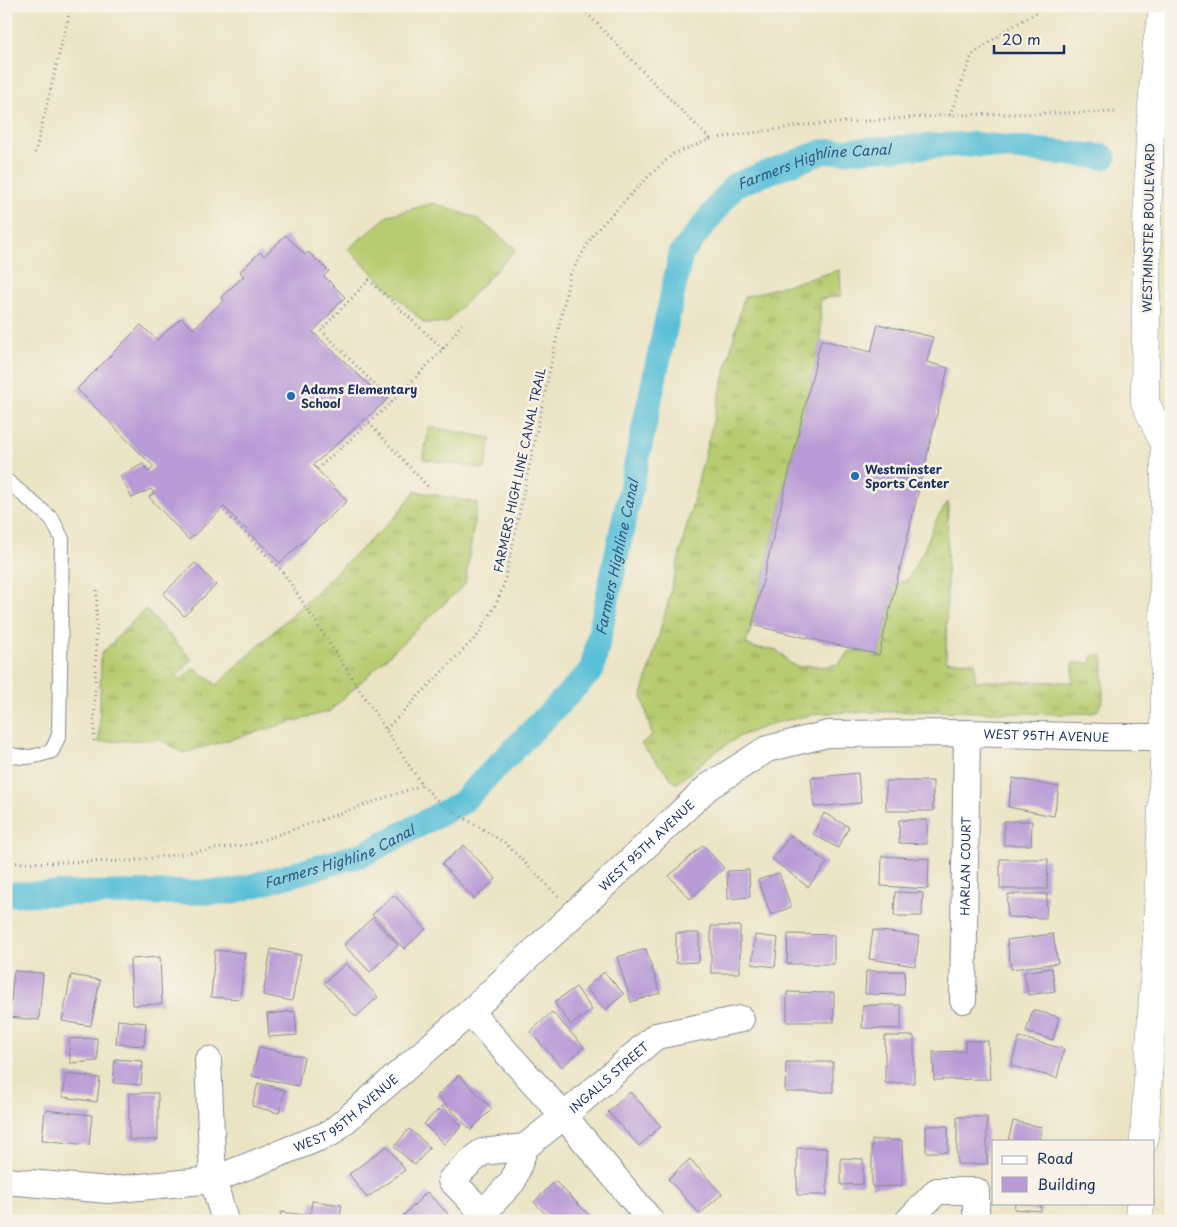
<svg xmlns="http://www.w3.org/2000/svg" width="1177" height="1227" viewBox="0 0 1177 1227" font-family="'Playpen Sans',sans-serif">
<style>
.grass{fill:url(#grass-tufts);stroke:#697e66}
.garden{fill:#b7cc6f;stroke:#697e66}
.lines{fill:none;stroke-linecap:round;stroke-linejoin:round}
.canal{stroke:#5ac0d8;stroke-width:25}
.building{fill:#b99bd7}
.service-casing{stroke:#838a91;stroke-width:16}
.minor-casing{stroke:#838a91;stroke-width:28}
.tertiary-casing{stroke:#838a91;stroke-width:29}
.path{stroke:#838a91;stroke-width:3;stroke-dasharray:1 4;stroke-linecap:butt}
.service{stroke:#fff;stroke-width:14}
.minor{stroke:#fff;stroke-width:26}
.tertiary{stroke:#fff;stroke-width:28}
.poi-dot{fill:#1f6fb2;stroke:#f7f3e8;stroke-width:2}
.labels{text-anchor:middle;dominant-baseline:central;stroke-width:5;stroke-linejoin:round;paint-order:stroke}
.street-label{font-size:12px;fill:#1b2f5e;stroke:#f7f3e8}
.poi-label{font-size:12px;font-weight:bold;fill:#1b2f5e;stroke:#f7f3e8;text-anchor:start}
.water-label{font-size:14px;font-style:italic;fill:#2e5a83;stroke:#f7f3e8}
</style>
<defs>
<pattern id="grass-tufts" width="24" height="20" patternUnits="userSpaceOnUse" patternTransform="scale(1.25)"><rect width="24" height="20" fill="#b7cc6f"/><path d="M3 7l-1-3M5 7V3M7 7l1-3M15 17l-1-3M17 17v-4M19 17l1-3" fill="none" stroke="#94a65e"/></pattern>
</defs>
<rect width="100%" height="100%" fill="#f7f3e8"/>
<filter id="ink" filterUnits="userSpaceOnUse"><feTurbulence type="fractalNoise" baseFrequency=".02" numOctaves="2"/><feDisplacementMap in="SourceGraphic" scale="10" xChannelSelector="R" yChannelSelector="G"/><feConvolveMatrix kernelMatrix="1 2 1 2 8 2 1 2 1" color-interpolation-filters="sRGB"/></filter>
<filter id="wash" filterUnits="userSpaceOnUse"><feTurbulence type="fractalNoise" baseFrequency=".0096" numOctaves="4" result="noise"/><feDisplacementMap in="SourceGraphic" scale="20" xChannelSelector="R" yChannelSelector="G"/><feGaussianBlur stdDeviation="1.12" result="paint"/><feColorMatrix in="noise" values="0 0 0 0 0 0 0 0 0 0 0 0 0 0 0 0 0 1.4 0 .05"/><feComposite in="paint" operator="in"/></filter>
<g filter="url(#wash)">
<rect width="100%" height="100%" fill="#ebe4c4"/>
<path class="grass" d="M 840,270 L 841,296 L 820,299 L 821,340 L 752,625 L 746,644 L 755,648 L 773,649 L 783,655 L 790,664 L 801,667 L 810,665 L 822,667 L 839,664 L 849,651 L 864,651 L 879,655 L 896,584 L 908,579 L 924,550 L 936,520 L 948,502 L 946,661 L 975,662 L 975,681 L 1073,682 L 1073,663 L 1091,663 L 1093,655 L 1103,655 L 1103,699 L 1098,710 L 1092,713 L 1062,714 L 934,711 L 821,713 L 774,723 L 740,736 L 712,754 L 676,784 L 641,744 L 652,735 L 642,696 L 666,610 L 744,297 Z
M 415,491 L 477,503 L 465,584 L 330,711 L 183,753 L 159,739 L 99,742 L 101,654 L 145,609 L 192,659 L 176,676 L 181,680 L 194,668 L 217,685 L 397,515 Z"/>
<path class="garden" d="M 434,203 L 478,219 L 516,249 L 446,323 L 424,323 L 348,249 L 389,215 Z
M 429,427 L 491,438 L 485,469 L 423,459 Z"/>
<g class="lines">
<path class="canal" id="s1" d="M 6,894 L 231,892 L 364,854 L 461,803 L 592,670 L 681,254 L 735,185 L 822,152 L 971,144 L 1104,157"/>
</g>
<g id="blocks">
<path class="building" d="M 286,235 L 305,255 L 308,252 L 329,271 L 324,276 L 345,297 L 313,332 L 386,401 L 313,465 L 347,501 L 280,563 L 224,507 L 189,540 L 149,497 L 154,493 L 151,489 L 132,498 L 120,476 L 143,464 L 148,472 L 154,467 L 77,389 L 141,325 L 157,340 L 181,318 L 193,329 L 224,300 L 221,297 L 244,276 L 240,272 L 260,252 L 264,256 Z
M 878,324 L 933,337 L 927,362 L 948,368 L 879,655 L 752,625 L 821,340 L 871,352 Z
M 195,563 L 216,585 L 184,616 L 163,594 Z
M 858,773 L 861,803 L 814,807 L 811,778 Z
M 1013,778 L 1059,787 L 1054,816 L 1008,807 Z
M 886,781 L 933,781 L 933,811 L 886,811 Z
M 824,813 L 849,827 L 838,848 L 813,834 Z
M 899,820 L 927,820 L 927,844 L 899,843 Z
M 1004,821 L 1032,821 L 1031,845 L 1004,845 Z
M 791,835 L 827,863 L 808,887 L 772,859 Z
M 464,845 L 496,879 L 474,899 L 442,864 Z
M 703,845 L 724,868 L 690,899 L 669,876 Z
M 882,856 L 929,859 L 928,889 L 881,886 Z
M 1000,859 L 1048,859 L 1047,889 L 1000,889 Z
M 749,870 L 750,897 L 728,899 L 727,871 Z
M 779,873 L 791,907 L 771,915 L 758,880 Z
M 895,892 L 923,893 L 922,916 L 894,916 Z
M 1008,894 L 1047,894 L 1046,918 L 1007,917 Z
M 394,895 L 426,929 L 404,949 L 372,915 Z
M 372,918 L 398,945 L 370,972 L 344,945 Z
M 711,926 L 740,926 L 740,973 L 711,973 Z
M 873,930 L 919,936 L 915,966 L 869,959 Z
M 676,933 L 699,933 L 699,962 L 676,963 Z
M 788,934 L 834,935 L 834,964 L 787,964 Z
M 1053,934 L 1058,963 L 1011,969 L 1007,940 Z
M 755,935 L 778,938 L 775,967 L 752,964 Z
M 271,949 L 301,955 L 292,1001 L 263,995 Z
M 646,949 L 660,993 L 631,1002 L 617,957 Z
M 215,950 L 245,953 L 240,999 L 211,997 Z
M 160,957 L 162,1004 L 132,1005 L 130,959 Z
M 346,963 L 378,997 L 356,1017 L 324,983 Z
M 1052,968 L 1055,991 L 1028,995 L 1024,972 Z
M 14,971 L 43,973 L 39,1020 L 9,1017 Z
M 866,971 L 905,971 L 904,995 L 865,994 Z
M 604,972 L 624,994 L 605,1010 L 586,988 Z
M 71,975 L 100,980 L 91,1026 L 62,1021 Z
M 576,987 L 592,1010 L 571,1025 L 554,1002 Z
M 787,992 L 834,993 L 834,1022 L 787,1022 Z
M 863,1005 L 901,1005 L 901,1029 L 862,1028 Z
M 1033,1010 L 1059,1017 L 1053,1040 L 1026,1032 Z
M 295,1011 L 297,1035 L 269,1037 L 267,1014 Z
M 552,1012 L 584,1047 L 562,1067 L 530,1032 Z
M 118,1020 L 146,1023 L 144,1046 L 116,1044 Z
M 885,1036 L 914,1036 L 914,1083 L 885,1083 Z
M 1019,1037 L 1064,1049 L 1057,1078 L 1011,1066 Z
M 97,1038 L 98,1061 L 70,1063 L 69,1039 Z
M 965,1041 L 988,1041 L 990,1079 L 934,1080 L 933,1052 L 965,1051 Z
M 259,1047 L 304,1057 L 298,1086 L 252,1076 Z
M 115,1059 L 143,1061 L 141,1085 L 113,1083 Z
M 786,1062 L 833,1062 L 833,1092 L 785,1092 Z
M 66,1074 L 100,1078 L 97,1102 L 63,1097 Z
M 459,1075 L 492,1109 L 471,1130 L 437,1096 Z
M 258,1083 L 285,1090 L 279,1113 L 252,1106 Z
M 630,1092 L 661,1126 L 639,1146 L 608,1112 Z
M 129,1093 L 158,1093 L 158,1140 L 129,1140 Z
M 442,1106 L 462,1126 L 444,1144 L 424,1124 Z
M 45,1110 L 92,1115 L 89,1145 L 42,1140 Z
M 957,1117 L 987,1117 L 987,1164 L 957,1164 Z
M 1013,1121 L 1042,1127 L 1039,1141 L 1008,1141 Z
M 926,1126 L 948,1126 L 948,1152 L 926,1152 Z
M 409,1129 L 430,1147 L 415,1165 L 394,1147 Z
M 872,1140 L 902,1140 L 902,1186 L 872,1187 Z
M 387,1146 L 405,1170 L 367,1198 L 349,1174 Z
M 797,1148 L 827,1148 L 827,1195 L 797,1195 Z
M 841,1158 L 863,1159 L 863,1184 L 841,1185 Z
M 690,1159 L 722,1194 L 700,1214 L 668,1179 Z
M 555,1181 L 589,1215 L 583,1221 L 552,1221 L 534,1202 Z
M 427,1192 L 448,1214 L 441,1221 L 398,1221 Z
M 312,1201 L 342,1205 L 339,1221 L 309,1221 Z
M 1015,1203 L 1041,1203 L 1041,1211 L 1014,1209 Z
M 281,1212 L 304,1215 L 304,1221 L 280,1221 Z
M 537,1215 L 543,1221 L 531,1221 Z"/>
</g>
</g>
<g filter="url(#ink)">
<use href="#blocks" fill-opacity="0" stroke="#838a91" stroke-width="1"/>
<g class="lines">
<g class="service-casing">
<path id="service" d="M 6,480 L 52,519 L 62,539 L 59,735 L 52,751 C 35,757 23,760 6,753"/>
</g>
<g class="minor-casing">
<g id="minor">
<path id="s2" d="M 963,1000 L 967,733"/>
<path d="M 470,1012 L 564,1116 L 651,1221"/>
<path d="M 208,1060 L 213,1180 L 225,1221"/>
<path id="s3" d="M 525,1147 L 513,1181 L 483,1213 L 451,1180 L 482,1152 L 525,1147 L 564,1116 L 656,1036 L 741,1019"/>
<path id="s4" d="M 6,1181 L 108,1190 L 213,1180 L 331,1133 L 470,1012 L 708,787 L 767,749 L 828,734 L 967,733 L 1107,737 L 1165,737 L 1171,734"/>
<path d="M 908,1221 L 937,1191 L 976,1191 L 976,1221"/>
</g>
</g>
<g class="tertiary-casing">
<path id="tertiary" d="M 1164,6 L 1157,43 L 1150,133 L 1147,222 L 1145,402 L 1165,445
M 1144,1141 L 1157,935 L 1165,737 L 1164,596 L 1165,445 L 1171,433
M 1139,1221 L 1140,1203"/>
</g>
<path class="path" d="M 463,6 L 584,10 L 657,86 L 710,139
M 950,115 L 972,55 L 1008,29 L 1048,6
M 35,153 L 71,6
M 392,402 L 321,330 L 369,280 L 443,349
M 369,423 L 429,488
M 317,469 L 392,402 L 443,349 L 462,324
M 224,511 L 283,572 L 422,785 L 440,803 L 505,843 L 558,896
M 386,729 L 477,636 L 495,607 L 504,584 L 570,275 L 594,233 L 648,177 L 673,154 L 711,139 L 806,125 L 950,115 L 1116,112
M 94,741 L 97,587
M 6,863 L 130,861 L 251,844 L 422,785"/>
<use href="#service" class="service"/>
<use href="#minor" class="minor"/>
<use href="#tertiary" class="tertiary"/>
</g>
</g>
<g class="poi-dot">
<circle cx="291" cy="396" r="5"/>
<circle cx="855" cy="476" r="5"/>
</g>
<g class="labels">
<g class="street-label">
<text transform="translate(1148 228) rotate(-89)">WESTMINSTER BOULEVARD</text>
<text transform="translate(519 470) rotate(-78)">FARMERS HIGH LINE CANAL TRAIL</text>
<text stroke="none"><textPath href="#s4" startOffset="1198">WEST 95TH AVENUE</textPath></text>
<text stroke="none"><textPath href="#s4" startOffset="762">WEST 95TH AVENUE</textPath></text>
<text stroke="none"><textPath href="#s2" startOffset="134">HARLAN COURT</textPath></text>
<text stroke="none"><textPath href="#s3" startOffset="320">INGALLS STREET</textPath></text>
<text stroke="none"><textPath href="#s4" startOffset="358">WEST 95TH AVENUE</textPath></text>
</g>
<g class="poi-label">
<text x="301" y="389">Adams Elementary<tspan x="301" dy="14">School</tspan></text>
<text x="865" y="469">Westminster<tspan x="865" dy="14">Sports Center</tspan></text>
</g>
<g class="water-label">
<text stroke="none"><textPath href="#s1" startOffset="1255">Farmers Highline Canal</textPath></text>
<text stroke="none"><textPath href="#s1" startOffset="775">Farmers Highline Canal</textPath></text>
<text stroke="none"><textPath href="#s1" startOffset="339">Farmers Highline Canal</textPath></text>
</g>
</g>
<rect width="1177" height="1227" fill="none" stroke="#f7f3e8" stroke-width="25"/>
<rect x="992" y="1140" width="162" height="65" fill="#f7f3e8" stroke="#9fa5b1"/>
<rect x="1002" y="1156" width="25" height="8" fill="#ffffff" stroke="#9fa5b1"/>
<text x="1037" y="1164" font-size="15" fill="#1b2f5e">Road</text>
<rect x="1002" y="1177" width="25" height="15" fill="#b99bd7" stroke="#9fa5b1"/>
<text x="1037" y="1190" font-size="15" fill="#1b2f5e">Building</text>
<path d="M994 45v8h70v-8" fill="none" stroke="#1b2f5e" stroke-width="2.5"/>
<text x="1002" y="45" font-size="15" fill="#1b2f5e" stroke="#f7f3e8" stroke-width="4" paint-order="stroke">20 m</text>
</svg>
